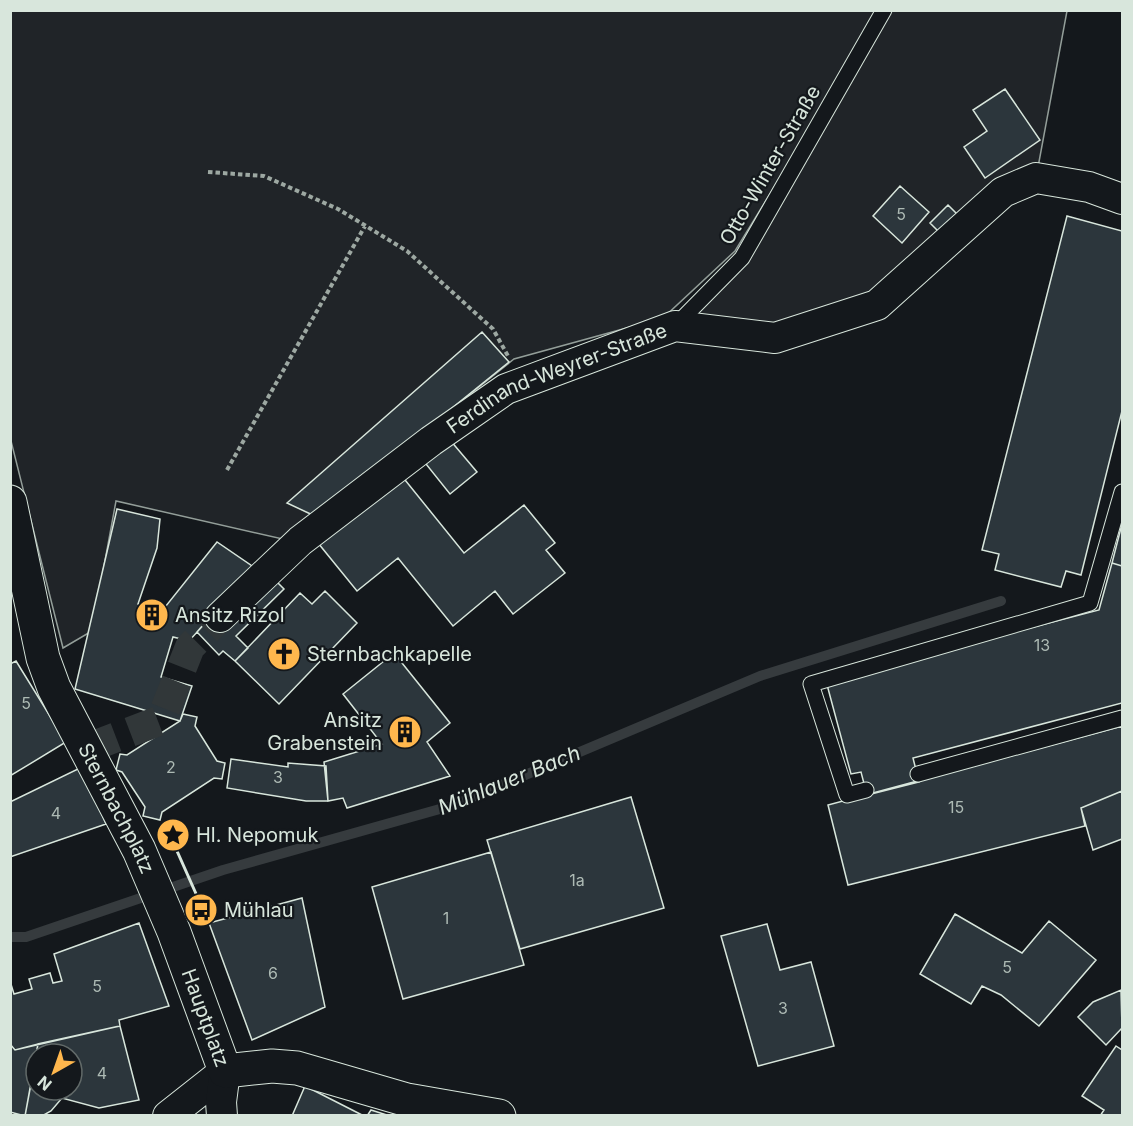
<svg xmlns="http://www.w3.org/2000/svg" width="1133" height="1126" viewBox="0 0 1133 1126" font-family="Inter,sans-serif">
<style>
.green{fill:#202428;stroke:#939e99;stroke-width:1.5}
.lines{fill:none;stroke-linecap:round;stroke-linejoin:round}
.stream{stroke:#363b3e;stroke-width:10}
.building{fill:#2c363c;stroke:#d8e6dc;stroke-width:1.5}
.street-tunnel{stroke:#313739;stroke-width:30;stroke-dasharray:30 15;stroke-linecap:butt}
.lane-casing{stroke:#d8e6dc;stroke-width:17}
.street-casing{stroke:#d8e6dc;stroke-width:32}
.secondary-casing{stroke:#d8e6dc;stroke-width:35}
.path{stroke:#9da8a2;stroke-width:4;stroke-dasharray:4.5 3;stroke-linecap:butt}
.lane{stroke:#14181c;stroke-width:15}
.street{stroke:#14181c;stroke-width:30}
.secondary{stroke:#14181c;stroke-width:33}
.wall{stroke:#d8e6dc;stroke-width:3}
.labels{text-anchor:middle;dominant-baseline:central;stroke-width:4.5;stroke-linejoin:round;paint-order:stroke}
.number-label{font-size:16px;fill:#adbab4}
.street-label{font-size:20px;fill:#d8e6dc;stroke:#14181c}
.poi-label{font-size:20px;fill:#d8e6dc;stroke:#14181c;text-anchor:start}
.water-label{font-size:21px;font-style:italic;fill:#d8e6dc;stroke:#14181c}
</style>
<rect width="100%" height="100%" fill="#14181c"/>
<path class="green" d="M 10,11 L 882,11 L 735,251 L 663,318 L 514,359 L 287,540 L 116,501 L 92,631 L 63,648 L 11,441 Z
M 884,11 L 1067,11 L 1036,178 L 877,305 L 775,338 L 675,326 L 742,258 Z"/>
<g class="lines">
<path class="stream" d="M 10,937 L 26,937 L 223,870 L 454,805 L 760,676 L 1001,601"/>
</g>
<path class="building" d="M 1005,89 L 1040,140 L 985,178 L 964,147 L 987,131 L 973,110 Z
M 900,186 L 929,212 L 902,243 L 873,216 Z
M 948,205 L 958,215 L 940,233 L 930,223 Z
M 1067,216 L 1122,231 L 1122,411 L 1081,575 L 1066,571 L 1061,587 L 995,570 L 999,554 L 982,550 Z
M 482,332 L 509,362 L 317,517 L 287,503 Z
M 450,440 L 477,472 L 450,494 L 422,459 Z
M 397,470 L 464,553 L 524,505 L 555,543 L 546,550 L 565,573 L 513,614 L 495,591 L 453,626 L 398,558 L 357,591 L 314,538 Z
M 117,509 L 160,519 L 157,548 L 138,604 L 162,611 L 217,542 L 255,568 L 189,641 L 173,637 L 161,677 L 192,686 L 180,721 L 75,689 Z
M 1122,524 L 1122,566 L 1112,563 Z
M 1112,563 L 1122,566 L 1122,703 L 913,758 L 919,782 L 867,795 L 861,772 L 851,774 L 826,681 L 1099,610 Z
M 271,576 L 284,589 L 236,636 L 248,648 L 235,661 L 223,651 L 219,655 L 197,632 L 209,618 Z
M 325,591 L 357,623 L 279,704 L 235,661 L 300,593 L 312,604 Z
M 394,653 L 450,723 L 427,742 L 450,776 L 347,808 L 343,798 L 328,801 L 324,762 L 382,744 L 343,694 Z
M 16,661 L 66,742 L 10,776 L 10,664 Z
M 183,714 L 197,717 L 195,726 L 217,761 L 225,763 L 222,779 L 214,778 L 162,812 L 160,820 L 143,816 L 145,807 L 122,772 L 116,770 L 120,754 L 127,755 L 180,721 Z
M 1122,726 L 1122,791 L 1081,808 L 1085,826 L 848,885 L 828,805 Z
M 231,759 L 288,767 L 288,763 L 326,766 L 328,801 L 306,801 L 227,788 Z
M 82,767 L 106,824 L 10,857 L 10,802 Z
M 1122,791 L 1122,839 L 1093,850 L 1081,808 Z
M 631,797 L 664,908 L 520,949 L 487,840 Z
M 491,852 L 524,965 L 403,999 L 372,887 Z
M 302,898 L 325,1007 L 252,1040 L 209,923 Z
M 955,914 L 1022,953 L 1049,921 L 1096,960 L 1039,1026 L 1001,995 L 982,986 L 971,1004 L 920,974 Z
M 139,923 L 169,1006 L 119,1020 L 120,1026 L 15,1050 L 10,1044 L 10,981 L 14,994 L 32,989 L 29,979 L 50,973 L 53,983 L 62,981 L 54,954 Z
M 767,924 L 780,970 L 811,962 L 834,1046 L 758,1066 L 721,936 Z
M 1121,990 L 1122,1028 L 1106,1045 L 1078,1017 L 1093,1002 Z
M 120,1026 L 139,1100 L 99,1108 L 62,1098 L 51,1111 L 42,1116 L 25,1116 L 36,1057 L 36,1090 L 72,1090 L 72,1054 L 36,1054 L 38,1044 Z
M 10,1044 L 15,1050 L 38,1044 L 25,1116 L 10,1112 Z
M 1116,1046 L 1122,1050 L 1122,1116 L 1100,1116 L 1104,1110 L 1082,1096 Z
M 305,1086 L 364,1116 L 292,1116 Z
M 371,1110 L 390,1116 L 367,1116 Z"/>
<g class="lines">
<path class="street-tunnel" d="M 88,748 L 161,720 L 190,647 L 220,617"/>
<g class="lane-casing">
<path id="lane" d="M 675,326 L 742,258 L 884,10
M 918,774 L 1122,718
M 866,790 L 847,795 L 811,684 L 1090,603 L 1122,492"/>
</g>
<g class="street-casing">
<g id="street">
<path id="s1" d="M 220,617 L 300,541 L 431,441 L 506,389 L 675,326 L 775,338 L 877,305 L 1003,192 L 1036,178 L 1089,187 L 1122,199"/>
<path d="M 168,1116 L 225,1071"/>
<path d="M 222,1116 L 221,1102 L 225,1071"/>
</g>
</g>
<g class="secondary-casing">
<g id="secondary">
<path id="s2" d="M 10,502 L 43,658 L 54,688 L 139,850 L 174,932 L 225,1071 L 272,1066 L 297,1068 L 407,1100 L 499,1116"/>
</g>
</g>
<path class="path" d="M 208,172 L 264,176 L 338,209 L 407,251 L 493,329 L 508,356
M 227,470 L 365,226"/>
<use href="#lane" class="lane"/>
<use href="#street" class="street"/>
<use href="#secondary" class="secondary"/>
<path class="wall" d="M 165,824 L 209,923"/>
</g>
<defs>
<g id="building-disc" transform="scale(1.725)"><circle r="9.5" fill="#ffb74d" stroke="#14181c"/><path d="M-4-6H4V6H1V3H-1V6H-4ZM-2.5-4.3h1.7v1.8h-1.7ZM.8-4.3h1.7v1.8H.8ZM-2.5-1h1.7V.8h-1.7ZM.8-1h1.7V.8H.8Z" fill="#111"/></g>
<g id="church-disc" transform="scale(1.725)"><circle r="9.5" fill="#ffb74d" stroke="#14181c"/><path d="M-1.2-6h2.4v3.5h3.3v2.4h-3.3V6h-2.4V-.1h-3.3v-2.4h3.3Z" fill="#111"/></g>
<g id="sight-disc" transform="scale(1.725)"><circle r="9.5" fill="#ffb74d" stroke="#14181c"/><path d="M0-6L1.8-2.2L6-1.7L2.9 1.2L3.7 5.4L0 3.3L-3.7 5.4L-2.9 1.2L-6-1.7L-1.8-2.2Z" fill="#111"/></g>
<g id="bus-disc" transform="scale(1.725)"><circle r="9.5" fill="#ffb74d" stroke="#14181c"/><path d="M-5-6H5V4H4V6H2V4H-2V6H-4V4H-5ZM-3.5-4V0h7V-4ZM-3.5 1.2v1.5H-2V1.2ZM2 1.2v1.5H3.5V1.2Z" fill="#111"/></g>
</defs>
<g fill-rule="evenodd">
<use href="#building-disc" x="152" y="615"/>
<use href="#church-disc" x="284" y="654"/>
<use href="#building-disc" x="405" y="732"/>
<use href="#sight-disc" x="173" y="835"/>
<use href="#bus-disc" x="201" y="910"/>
</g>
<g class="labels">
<g class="number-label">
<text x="901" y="214">5</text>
<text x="1042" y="645">13</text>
<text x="26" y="703">5</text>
<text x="171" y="767">2</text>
<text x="278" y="777">3</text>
<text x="956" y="807">15</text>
<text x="56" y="813">4</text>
<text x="577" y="880">1a</text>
<text x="446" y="918">1</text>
<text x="1007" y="967">5</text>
<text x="273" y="973">6</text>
<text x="97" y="986">5</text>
<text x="783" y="1008">3</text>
<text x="102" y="1073">4</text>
</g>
<g class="street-label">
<text transform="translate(770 165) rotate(-60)">Otto-Winter-Straße</text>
<text stroke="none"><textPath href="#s1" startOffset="417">Ferdinand-Weyrer-Straße</textPath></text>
<text stroke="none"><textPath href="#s2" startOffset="327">Sternbachplatz</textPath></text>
<text stroke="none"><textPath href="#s2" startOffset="555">Hauptplatz</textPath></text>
</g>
<g class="poi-label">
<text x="175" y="615">Ansitz Rizol</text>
<text x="307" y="654">Sternbachkapelle</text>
<text x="382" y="720" text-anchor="end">Ansitz<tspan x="382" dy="23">Grabenstein</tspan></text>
<text x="196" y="835">Hl. Nepomuk</text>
<text x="224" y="910">Mühlau</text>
</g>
<g class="water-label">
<text transform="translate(509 780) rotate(-22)">Mühlauer Bach</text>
</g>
</g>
<rect width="1133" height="1126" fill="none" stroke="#d8e6dc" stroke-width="24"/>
<g transform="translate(54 1072) rotate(220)"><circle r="28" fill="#14181c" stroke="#626a69" stroke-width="1.5"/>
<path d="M0-4.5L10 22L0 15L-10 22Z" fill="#ffb74d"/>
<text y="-9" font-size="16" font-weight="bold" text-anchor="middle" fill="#d8e6dc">N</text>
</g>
</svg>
